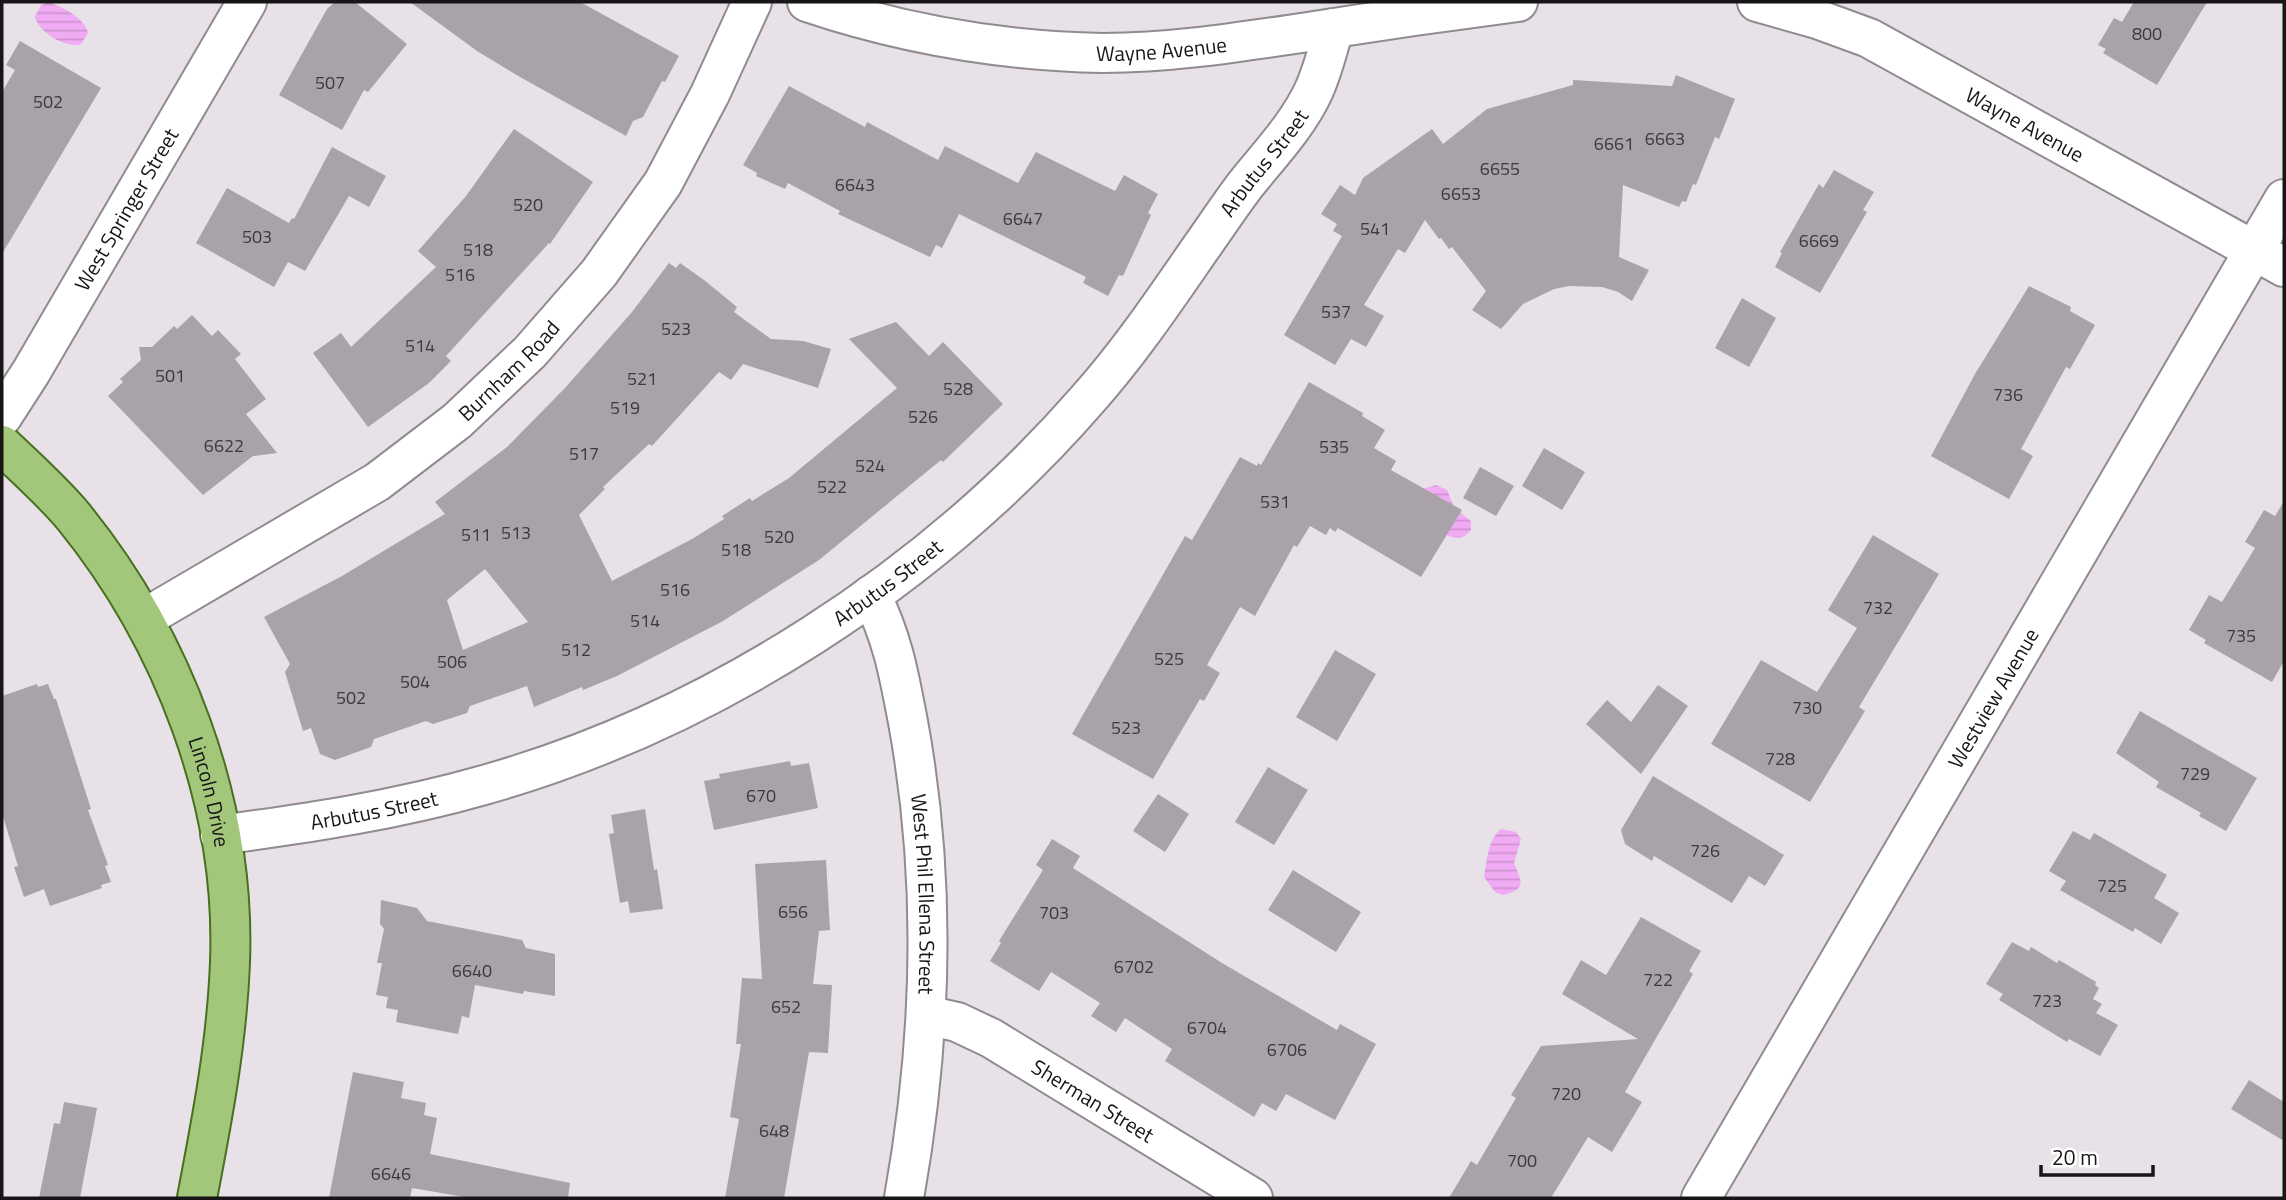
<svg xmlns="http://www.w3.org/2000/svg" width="2286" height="1200" viewBox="0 0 2286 1200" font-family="'Titillium Web',sans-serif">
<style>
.water{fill:url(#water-rules)}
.building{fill:#a9a3a9;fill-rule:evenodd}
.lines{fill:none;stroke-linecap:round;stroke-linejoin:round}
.minor-casing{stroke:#908b90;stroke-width:42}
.major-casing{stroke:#49701f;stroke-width:42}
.minor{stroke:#fff;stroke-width:38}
.major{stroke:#a2c77b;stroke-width:38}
.labels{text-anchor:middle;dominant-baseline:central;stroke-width:6;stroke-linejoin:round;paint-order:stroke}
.number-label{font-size:18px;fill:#3c383c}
.street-label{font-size:21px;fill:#171517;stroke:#fff}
</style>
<defs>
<pattern id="water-rules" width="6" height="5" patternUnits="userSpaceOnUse" patternTransform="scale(1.75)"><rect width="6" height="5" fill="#f1abf4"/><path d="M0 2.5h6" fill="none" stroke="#ce92d0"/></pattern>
</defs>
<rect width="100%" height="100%" fill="#e8e1e8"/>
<path class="water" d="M 48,3 C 61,5 86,19 88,33 L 81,44 C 67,49 37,32 35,16 L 41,5 Z
M 1436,485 L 1447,490 L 1454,507 L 1471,521 L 1471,530 C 1462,543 1450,537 1438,531 L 1423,489 Z
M 1501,829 L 1516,832 L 1521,839 L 1514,863 C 1521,881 1528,889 1503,895 L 1495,892 L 1484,877 C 1487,861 1488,839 1501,829 Z"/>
<path class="building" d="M 335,2 L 355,2 L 407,44 L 368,92 L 364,90 L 342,130 L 279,95 L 327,9 Z
M 410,2 L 580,2 L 679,56 L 665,82 L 662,81 L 643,117 L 633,121 L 626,136 L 520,77 L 477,51 Z
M 2134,2 L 2207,2 L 2157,85 L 2103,53 L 2106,49 L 2098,45 L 2114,18 L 2122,22 Z
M 20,41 L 101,88 L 2,254 L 2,92 L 15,70 L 6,65 Z
M 1676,75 L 1735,99 L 1719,139 L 1715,137 L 1696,185 L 1693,184 L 1686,202 L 1682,201 L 1679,207 L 1623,185 L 1619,257 L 1649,270 L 1632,301 L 1618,292 L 1602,287 L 1569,286 L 1554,289 L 1523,304 L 1501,329 L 1472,310 L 1486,291 L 1452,247 L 1449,249 L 1441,238 L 1439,239 L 1425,220 L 1405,253 L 1398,249 L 1364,305 L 1384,316 L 1366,347 L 1351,339 L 1335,365 L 1284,335 L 1342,236 L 1333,231 L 1337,224 L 1321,214 L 1340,185 L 1355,195 L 1363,178 L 1432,129 L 1443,144 L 1487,109 L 1573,85 L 1573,80 L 1672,86 Z
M 789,86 L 865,127 L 867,122 L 938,160 L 945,146 L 1018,183 L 1036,152 L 1115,191 L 1124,175 L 1158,194 L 1148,213 L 1151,215 L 1123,276 L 1119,275 L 1108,296 L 1083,283 L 1086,277 L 959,214 L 942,248 L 936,245 L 930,257 L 838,214 L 840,211 L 788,183 L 785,189 L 756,176 L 757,173 L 743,165 Z
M 514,129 L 593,182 L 550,244 L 549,243 L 446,356 L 451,361 L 429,383 L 368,427 L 313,353 L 341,333 L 351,347 L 436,267 L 418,251 L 466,196 Z
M 332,147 L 386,176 L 369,207 L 349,196 L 305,271 L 288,262 L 274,287 L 196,243 L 227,188 L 289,223 L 292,218 L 294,219 Z
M 1834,170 L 1874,192 L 1863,210 L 1867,212 L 1820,293 L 1775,267 L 1782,253 L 1780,252 L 1819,184 L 1823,188 Z
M 669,263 L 676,268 L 680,263 L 704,280 L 737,307 L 734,312 L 771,339 L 803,341 L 831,349 L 818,388 L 743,364 L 731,380 L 719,372 L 652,446 L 649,444 L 603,487 L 605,489 L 579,515 L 612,581 L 692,539 L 724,519 L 722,516 L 750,498 L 752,501 L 789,478 L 897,388 L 849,339 L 896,322 L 929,356 L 943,342 L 1003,404 L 943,462 L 941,460 L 819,560 L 723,621 L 617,676 L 583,690 L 582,687 L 534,707 L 527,686 L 470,706 L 467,713 L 433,724 L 426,721 L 374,739 L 371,747 L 335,760 L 320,754 L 311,728 L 303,731 L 285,672 L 290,664 L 264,617 L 342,576 L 445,514 L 435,502 L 507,447 L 565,388 L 632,312 ZM 485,569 L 528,622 L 463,650 L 447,600 Z
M 2029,286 L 2071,307 L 2070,311 L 2095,325 L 2070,369 L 2066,367 L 2021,449 L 2033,456 L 2009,499 L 1931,456 L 1975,374 Z
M 1742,298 L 1776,318 L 1749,367 L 1715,348 Z
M 192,315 L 212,336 L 218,330 L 241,354 L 235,359 L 266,399 L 246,414 L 277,453 L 253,456 L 203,495 L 108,396 L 123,382 L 120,379 L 141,360 L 139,347 L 152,347 L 174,326 L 177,329 Z
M 1309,382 L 1363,413 L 1362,416 L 1385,430 L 1374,448 L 1396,461 L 1391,470 L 1462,510 L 1421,577 L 1338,528 L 1335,532 L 1330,528 L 1326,535 L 1310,526 L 1297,547 L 1294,545 L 1255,616 L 1240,607 L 1207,665 L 1220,673 L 1204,701 L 1200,699 L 1153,779 L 1072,734 L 1185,536 L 1192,540 L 1240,457 L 1257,466 L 1258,463 L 1261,465 Z
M 1544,448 L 1585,472 L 1562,510 L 1522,486 Z
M 1480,467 L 1514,486 L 1496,516 L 1463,498 Z
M 2284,501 L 2284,661 L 2272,682 L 2204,643 L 2206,640 L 2189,630 L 2209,595 L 2222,602 L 2255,548 L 2245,542 L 2264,510 L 2275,516 Z
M 1873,535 L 1939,574 L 1859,707 L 1865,711 L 1810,802 L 1711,744 L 1761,660 L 1817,692 L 1857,628 L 1828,610 Z
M 1335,650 L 1376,674 L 1337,741 L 1296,717 Z
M 37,684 L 38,687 L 48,684 L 54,699 L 56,699 L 91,809 L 88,810 L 108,865 L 105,866 L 111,882 L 101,885 L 102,888 L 50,906 L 44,889 L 24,897 L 14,867 L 18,866 L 2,813 L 2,696 Z
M 1658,685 L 1688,706 L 1641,774 L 1586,724 L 1607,700 L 1631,722 Z
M 2140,711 L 2257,778 L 2226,831 L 2199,816 L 2201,813 L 2156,787 L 2159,782 L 2116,753 Z
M 790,761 L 791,766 L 809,763 L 818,808 L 714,830 L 704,781 L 720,778 L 719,774 Z
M 1268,767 L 1308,790 L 1274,845 L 1235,822 Z
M 1653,776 L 1784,855 L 1765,886 L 1749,876 L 1732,903 L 1654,856 L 1652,861 L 1625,844 L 1621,830 Z
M 1158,794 L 1189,814 L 1165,852 L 1133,831 Z
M 645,809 L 654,870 L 657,869 L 663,909 L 630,913 L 628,901 L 620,903 L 609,834 L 614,833 L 611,815 Z
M 2073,831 L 2090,840 L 2094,833 L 2167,875 L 2154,898 L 2179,913 L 2161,944 L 2135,928 L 2133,932 L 2060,890 L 2066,881 L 2049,871 Z
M 1052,839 L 1080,856 L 1073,868 L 1222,963 L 1337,1030 L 1340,1024 L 1376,1044 L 1335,1120 L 1286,1094 L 1276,1111 L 1262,1103 L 1254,1117 L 1165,1061 L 1172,1049 L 1125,1018 L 1116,1032 L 1091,1016 L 1100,1003 L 1051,972 L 1039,991 L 990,961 L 1001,943 L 999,941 L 1043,870 L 1036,865 Z
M 826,860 L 830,930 L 819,931 L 813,984 L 832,985 L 828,1053 L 809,1052 L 784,1198 L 725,1198 L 739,1119 L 730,1117 L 741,1044 L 736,1044 L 742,978 L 762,979 L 755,864 Z
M 1293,870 L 1361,912 L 1336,952 L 1268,910 Z
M 381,900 L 417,908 L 427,921 L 522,940 L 526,948 L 555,954 L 555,996 L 524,991 L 523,994 L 475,985 L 469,1018 L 462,1016 L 458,1034 L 396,1022 L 398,1010 L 386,1008 L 388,997 L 376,995 L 382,963 L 377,963 L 384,929 L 380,924 Z
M 1641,917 L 1701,951 L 1689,971 L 1693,974 L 1625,1092 L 1642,1102 L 1612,1152 L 1588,1137 L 1551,1198 L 1449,1198 L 1471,1161 L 1477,1165 L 1516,1098 L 1511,1095 L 1541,1046 L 1638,1039 L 1562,994 L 1581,960 L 1606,975 Z
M 2012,942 L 2029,951 L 2031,947 L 2057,963 L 2059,960 L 2096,982 L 2095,985 L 2099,988 L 2093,999 L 2102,1004 L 2096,1013 L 2118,1025 L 2100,1056 L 2069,1039 L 2067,1042 L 1999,1000 L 2003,994 L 1986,984 Z
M 353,1072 L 404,1082 L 401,1098 L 426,1103 L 424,1115 L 437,1118 L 430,1154 L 570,1183 L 568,1198 L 470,1198 L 412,1188 L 410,1198 L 329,1198 Z
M 2249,1080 L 2284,1102 L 2284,1141 L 2231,1109 Z
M 64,1102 L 97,1108 L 80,1198 L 39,1198 L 54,1123 L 60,1124 Z"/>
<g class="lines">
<g class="minor-casing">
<g id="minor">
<path id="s1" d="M 807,2 C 902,34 1002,51 1103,53 C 1172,53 1240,42 1308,32 C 1378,21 1448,11 1518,2"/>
<path id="s2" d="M 1757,2 L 1817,19 L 1869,38 L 2284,267"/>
<path id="s3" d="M 2,417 L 31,372 L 247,2"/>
<path id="s4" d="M 871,595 C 893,639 899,675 908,722 C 937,880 932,1041 904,1198"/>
<path id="s5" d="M 143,619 L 377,482 L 457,421 L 530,352 L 599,273 L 663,183 L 710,94 L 752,2"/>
<path id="s6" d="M 220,835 C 309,823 397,810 484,785 C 711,721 932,578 1087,400 C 1129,353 1164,301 1200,249 C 1215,228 1230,205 1246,184 C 1270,154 1298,125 1314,90 C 1323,70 1328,49 1334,28"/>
<path id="s7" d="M 926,1015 L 957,1022 L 991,1038 L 1253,1198"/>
<path id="s8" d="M 1701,1198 L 2284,199"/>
</g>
</g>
<g class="major-casing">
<g id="major">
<path id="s9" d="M 2,445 C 26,468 52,491 73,516 C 173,639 236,802 230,962 C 227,1042 212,1120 197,1198"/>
</g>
</g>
<use href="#minor" class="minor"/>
<use href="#major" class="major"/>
</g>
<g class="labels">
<g class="number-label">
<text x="2147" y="33">800</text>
<text x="330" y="82">507</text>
<text x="48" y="101">502</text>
<text x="1665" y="138">6663</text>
<text x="1614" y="143">6661</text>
<text x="1500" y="168">6655</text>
<text x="855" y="184">6643</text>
<text x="1461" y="193">6653</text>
<text x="528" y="204">520</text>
<text x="1023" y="218">6647</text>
<text x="1375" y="228">541</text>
<text x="257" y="236">503</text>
<text x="1819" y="240">6669</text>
<text x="478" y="249">518</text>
<text x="460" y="274">516</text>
<text x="1336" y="311">537</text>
<text x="676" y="328">523</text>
<text x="420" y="345">514</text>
<text x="170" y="375">501</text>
<text x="642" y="378">521</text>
<text x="958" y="388">528</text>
<text x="2008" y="394">736</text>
<text x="625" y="407">519</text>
<text x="923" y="416">526</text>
<text x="224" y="445">6622</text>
<text x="1334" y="446">535</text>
<text x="584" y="453">517</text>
<text x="870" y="465">524</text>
<text x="832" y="486">522</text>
<text x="1275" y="501">531</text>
<text x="516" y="532">513</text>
<text x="476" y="534">511</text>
<text x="779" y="536">520</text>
<text x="736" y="549">518</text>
<text x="675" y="589">516</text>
<text x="1878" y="607">732</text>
<text x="645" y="620">514</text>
<text x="2241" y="635">735</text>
<text x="576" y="649">512</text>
<text x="1169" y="658">525</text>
<text x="452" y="661">506</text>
<text x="415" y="681">504</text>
<text x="351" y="697">502</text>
<text x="1807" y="707">730</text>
<text x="1126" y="727">523</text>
<text x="1780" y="758">728</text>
<text x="2195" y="773">729</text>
<text x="761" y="795">670</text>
<text x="1705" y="850">726</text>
<text x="2112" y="885">725</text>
<text x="793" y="911">656</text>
<text x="1054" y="912">703</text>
<text x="1134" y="966">6702</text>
<text x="472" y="970">6640</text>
<text x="1658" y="979">722</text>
<text x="2047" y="1000">723</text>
<text x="786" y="1006">652</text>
<text x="1207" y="1027">6704</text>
<text x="1287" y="1049">6706</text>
<text x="1566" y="1093">720</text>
<text x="774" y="1130">648</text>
<text x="1522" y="1160">700</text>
<text x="391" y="1173">6646</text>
</g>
<g class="street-label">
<text stroke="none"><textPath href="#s1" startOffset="360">Wayne Avenue</textPath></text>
<text stroke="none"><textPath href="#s2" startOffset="296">Wayne Avenue</textPath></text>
<text stroke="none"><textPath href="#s6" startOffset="1290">Arbutus Street</textPath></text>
<text stroke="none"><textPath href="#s3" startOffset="242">West Springer Street</textPath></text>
<text stroke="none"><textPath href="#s5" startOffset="444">Burnham Road</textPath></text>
<text stroke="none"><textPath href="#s6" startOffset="723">Arbutus Street</textPath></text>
<text stroke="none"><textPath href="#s8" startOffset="579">Westview Avenue</textPath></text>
<text stroke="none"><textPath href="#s9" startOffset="411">Lincoln Drive</textPath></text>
<text stroke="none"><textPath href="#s6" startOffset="156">Arbutus Street</textPath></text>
<text stroke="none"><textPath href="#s4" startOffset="306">West Phil Ellena Street</textPath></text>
<text stroke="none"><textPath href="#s7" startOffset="189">Sherman Street</textPath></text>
</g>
</g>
<rect width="2286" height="1200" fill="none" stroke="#171517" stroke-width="7"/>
<path d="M2041 1165v10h112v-10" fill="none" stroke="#171517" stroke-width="3.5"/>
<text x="2052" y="1165" font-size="21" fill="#171517" stroke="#ffffff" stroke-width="5" paint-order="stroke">20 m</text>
</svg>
